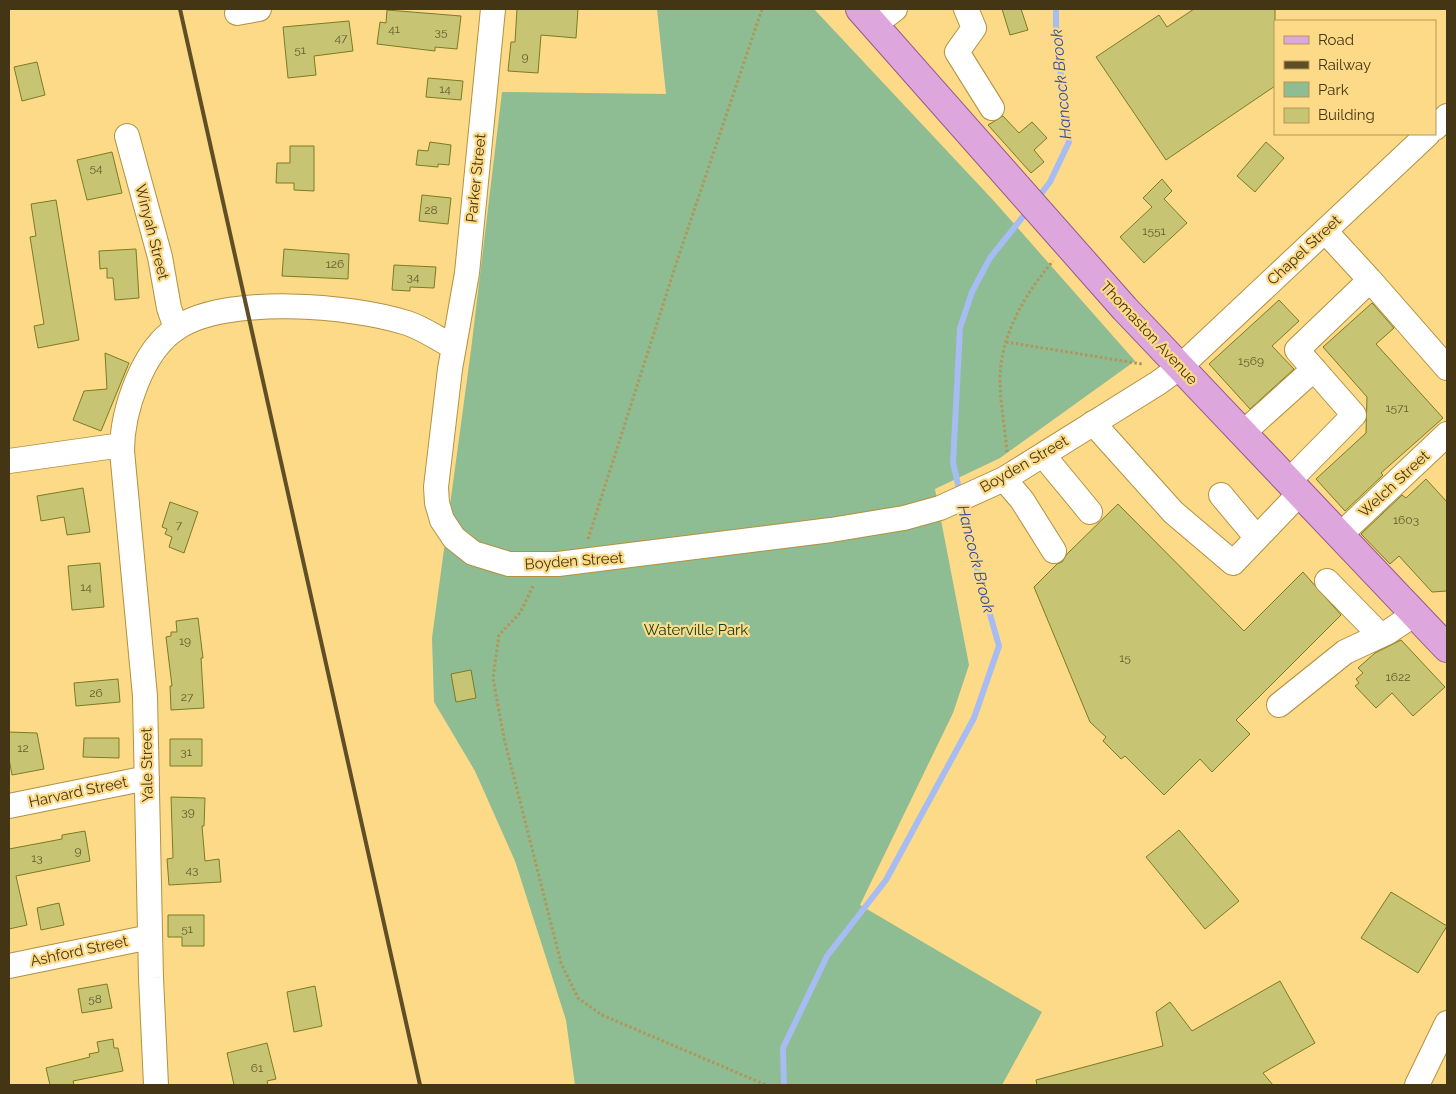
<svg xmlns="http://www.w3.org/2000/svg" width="1456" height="1094" viewBox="0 0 1456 1094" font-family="Raleway,sans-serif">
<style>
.green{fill:#8ebc93}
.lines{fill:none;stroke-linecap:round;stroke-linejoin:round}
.stream{stroke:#a6bcf3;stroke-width:6}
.building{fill:#c7c574;stroke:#7d7b21}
.minor-casing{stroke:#b2913f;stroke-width:26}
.major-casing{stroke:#985888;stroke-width:30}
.path{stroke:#b09658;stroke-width:3;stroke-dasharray:2.5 2.5;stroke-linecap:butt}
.minor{stroke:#fff;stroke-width:24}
.major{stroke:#dda6dd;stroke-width:28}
.rail{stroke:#604f26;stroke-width:4}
.labels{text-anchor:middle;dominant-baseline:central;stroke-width:4.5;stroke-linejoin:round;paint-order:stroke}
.number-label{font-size:12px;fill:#655a2c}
.street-label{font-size:15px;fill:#443614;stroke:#fcda88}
.park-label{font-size:15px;fill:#12401c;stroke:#fcda88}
.water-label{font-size:16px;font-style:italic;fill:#364f9f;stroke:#fcda88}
</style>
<rect width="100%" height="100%" fill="#fcda88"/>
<path class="green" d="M 657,9 L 814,9 L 993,200 L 1135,361 L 1000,458 L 935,489 L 969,665 L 953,713 L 860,905 L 1042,1012 L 1002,1085 L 575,1085 L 566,1020 L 515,861 L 475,771 L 434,702 L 432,638 L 471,350 L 502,92 L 666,94 Z"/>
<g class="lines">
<path class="stream" d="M 1037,199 L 1050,182 L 1069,142 L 1056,37 L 1056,9
M 960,493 L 953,463 L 960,328 L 972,292 L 990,258 L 1029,209
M 784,1085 L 783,1048 L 827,956 L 886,880 L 974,718 L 999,646 L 976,565 L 962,503"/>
</g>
<path class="building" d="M 517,9 L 578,9 L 576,38 L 541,35 L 538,73 L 508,71 L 511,42 L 515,42 Z
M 1002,9 L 1021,9 L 1028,30 L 1010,35 Z
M 1194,9 L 1275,9 L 1275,86 L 1166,160 L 1096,57 L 1159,15 L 1167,27 Z
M 387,10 L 461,16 L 457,49 L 435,47 L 435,51 L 377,44 L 380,22 L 386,23 Z
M 349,21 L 353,51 L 314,56 L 316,75 L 288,78 L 283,27 Z
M 37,62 L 45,95 L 22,101 L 14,67 Z
M 428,78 L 463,81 L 461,100 L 426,97 Z
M 1003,116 L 1019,133 L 1032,122 L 1047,138 L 1034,150 L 1044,162 L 1031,173 L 988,125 Z
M 430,142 L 451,145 L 449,165 L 438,164 L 438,167 L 416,165 L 418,150 L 428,151 Z
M 1266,142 L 1284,158 L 1255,192 L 1237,176 Z
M 290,146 L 314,146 L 314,191 L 294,190 L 294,183 L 276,183 L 277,163 L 290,163 Z
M 112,152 L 122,193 L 87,200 L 77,160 Z
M 1162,179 L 1172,191 L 1164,199 L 1187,223 L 1144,263 L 1120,237 L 1152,207 L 1143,198 Z
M 422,195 L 451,198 L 448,224 L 419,221 Z
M 56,200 L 79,340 L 38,348 L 34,326 L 44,324 L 30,237 L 36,236 L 31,204 Z
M 136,249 L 139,298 L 115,300 L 113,278 L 107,278 L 107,268 L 100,269 L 99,251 Z
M 284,249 L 349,254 L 348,279 L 282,276 Z
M 394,265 L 436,267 L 434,288 L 410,287 L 410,291 L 392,290 Z
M 1279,300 L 1299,321 L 1272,346 L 1294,369 L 1250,409 L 1209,364 Z
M 1372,303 L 1394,328 L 1376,344 L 1443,418 L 1381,473 L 1383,475 L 1345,511 L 1316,479 L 1366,433 L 1367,397 L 1323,347 Z
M 105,353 L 129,363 L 101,431 L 73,420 L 84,391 L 107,389 Z
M 1426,479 L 1447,502 L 1447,591 L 1432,592 L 1399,556 L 1390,564 L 1361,534 L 1402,495 L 1406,498 Z
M 83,488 L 90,532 L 67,535 L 64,517 L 41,521 L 37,496 Z
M 170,502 L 198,512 L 184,553 L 169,547 L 172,537 L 165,534 L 167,529 L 162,527 Z
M 1118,504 L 1244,631 L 1303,572 L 1341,615 L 1236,720 L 1250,734 L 1212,772 L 1200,759 L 1164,795 L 1125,756 L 1121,759 L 1103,741 L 1106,737 L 1090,722 L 1034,587 L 1057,564 L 1062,562 L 1067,554 Z
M 100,563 L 104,607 L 72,610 L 68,566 Z
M 198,618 L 203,658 L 201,658 L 204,708 L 171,710 L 170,686 L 172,686 L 166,637 L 171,636 L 171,632 L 177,632 L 176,621 Z
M 1401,640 L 1445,687 L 1413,716 L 1392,693 L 1376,708 L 1355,686 L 1359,683 L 1356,679 L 1363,673 L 1358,668 L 1375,653 Z
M 471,670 L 476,698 L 456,702 L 451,674 Z
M 118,679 L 120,702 L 76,706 L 74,683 Z
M 9,732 L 37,733 L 44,769 L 12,775 L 9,759 Z
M 84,738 L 119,738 L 119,758 L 83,757 Z
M 170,739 L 202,739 L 202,766 L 170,766 Z
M 171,797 L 205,798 L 204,826 L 202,826 L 205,861 L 219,859 L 221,882 L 169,885 L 167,859 L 173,858 Z
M 1179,830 L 1239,901 L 1205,929 L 1146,857 Z
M 85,831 L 90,861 L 16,876 L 27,925 L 9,929 L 9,849 L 62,839 L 62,835 Z
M 1391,892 L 1447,926 L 1418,973 L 1361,938 Z
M 59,903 L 64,925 L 41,930 L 37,908 Z
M 168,915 L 204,915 L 204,946 L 182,946 L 182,937 L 168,937 Z
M 1280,981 L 1315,1043 L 1263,1073 L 1273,1085 L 1037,1085 L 1036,1080 L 1163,1046 L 1156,1012 L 1170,1002 L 1192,1031 Z
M 107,984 L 112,1008 L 82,1013 L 78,989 Z
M 315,986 L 322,1026 L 294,1032 L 287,992 Z
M 113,1039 L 114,1048 L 118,1048 L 123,1071 L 73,1081 L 74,1085 L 50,1085 L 46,1068 L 90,1057 L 89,1054 L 99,1052 L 97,1042 Z
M 267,1043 L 276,1079 L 267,1081 L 268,1085 L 234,1085 L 227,1053 Z"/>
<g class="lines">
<g class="minor-casing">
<path id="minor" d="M 493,9 L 467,273 L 450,369 L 436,487 L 437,503 L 442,520 L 454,538 L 473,553 L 509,564 L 558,564 L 831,530 L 904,518 L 940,508 L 1004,479 L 1158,383 L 1180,367 L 1428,134
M 966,9 L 974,28 L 957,52 L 992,108
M 237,13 L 259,9
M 874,25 L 895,9
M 1435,128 L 1447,116
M 127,136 L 160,257 L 169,308 L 176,328
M 1370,280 L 1447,368
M 1093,423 L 1173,512 L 1233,563 L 1300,493
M 1243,433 L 1314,369
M 1043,455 L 1090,512
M 9,461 L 122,445
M 1004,479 L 1022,500 L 1054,551
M 1289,481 L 1354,415 L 1297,350 L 1370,280 L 1325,231
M 1221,495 L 1257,538
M 1340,535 L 1447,434
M 1327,581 L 1380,635
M 1279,705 L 1345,652 L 1388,632 L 1415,614
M 9,806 L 147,778
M 9,966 L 150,937
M 156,1085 L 151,978 L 145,696 L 122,451 C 122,412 142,350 177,328 C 226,295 352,305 407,323 C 423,328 438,339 454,347
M 1417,1085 L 1447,1023"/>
</g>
<g class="major-casing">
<path id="major" d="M 860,9 L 1125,309 L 1447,648"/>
</g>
<path class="path" d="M 1006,342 L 1142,364
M 1007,452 C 1005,428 1000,403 1000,378 C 1001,334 1025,294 1053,261
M 588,539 L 678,258 L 762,9
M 533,586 L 520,613 L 499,635 L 493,678 L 504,738 L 561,963 L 578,998 L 602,1015 L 766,1085"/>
<use href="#minor" class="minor"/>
<use href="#major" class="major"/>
<path class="rail" d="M 180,9 L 420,1085"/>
</g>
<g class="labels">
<g class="number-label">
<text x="394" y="29">41</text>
<text x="441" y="32">35</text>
<text x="341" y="38">47</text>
<text x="300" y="50">51</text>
<text x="525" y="57">9</text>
<text x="445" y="89">14</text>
<text x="96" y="168">54</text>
<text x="431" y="210">28</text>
<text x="1154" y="231">1551</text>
<text x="335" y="264">126</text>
<text x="413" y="277">34</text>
<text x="1251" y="361">1569</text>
<text x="1397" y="408">1571</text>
<text x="1406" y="520">1603</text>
<text x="179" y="525">7</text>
<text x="86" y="587">14</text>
<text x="185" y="641">19</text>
<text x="1125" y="658">15</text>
<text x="1398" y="677">1622</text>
<text x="96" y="693">26</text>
<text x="187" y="697">27</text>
<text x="23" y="748">12</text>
<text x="186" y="752">31</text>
<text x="188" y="812">39</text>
<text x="78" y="851">9</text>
<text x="37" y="858">13</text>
<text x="192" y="870">43</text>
<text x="187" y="929">51</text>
<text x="95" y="999">58</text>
<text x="257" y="1068">61</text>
</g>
<g class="street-label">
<text transform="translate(476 178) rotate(-84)">Parker Street</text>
<text transform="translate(152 232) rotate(76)">Winyah Street</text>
<text transform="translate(1304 250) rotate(-43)">Chapel Street</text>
<text transform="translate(1149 333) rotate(47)">Thomaston Avenue</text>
<text transform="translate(1024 464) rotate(-30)">Boyden Street</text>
<text transform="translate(1394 484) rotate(-43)">Welch Street</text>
<text transform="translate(574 561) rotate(-4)">Boyden Street</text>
<text transform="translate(147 765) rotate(-91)">Yale Street</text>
<text transform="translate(78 792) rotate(-12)">Harvard Street</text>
<text transform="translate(79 951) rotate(-12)">Ashford Street</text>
</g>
<g class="park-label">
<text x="696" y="630">Waterville Park</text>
</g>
<g class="water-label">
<text transform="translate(1061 84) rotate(-95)">Hancock Brook</text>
<text transform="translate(976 559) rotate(76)">Hancock Brook</text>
</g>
</g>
<rect width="1456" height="1094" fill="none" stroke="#443614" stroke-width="20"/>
<rect x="1274" y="20" width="162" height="115" fill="#fcda88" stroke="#b2985a"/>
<rect x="1284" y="36" width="25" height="8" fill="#dda6dd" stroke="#b2985a"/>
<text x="1318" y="45" font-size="15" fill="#443614">Road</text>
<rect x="1284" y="61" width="25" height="8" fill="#604f26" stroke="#b2985a"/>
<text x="1318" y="70" font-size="15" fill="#443614">Railway</text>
<rect x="1284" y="82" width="25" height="15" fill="#8ebc93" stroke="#b2985a"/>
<text x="1318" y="95" font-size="15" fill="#443614">Park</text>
<rect x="1284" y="108" width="25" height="15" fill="#c7c574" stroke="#b2985a"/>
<text x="1318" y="120" font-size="15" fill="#443614">Building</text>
</svg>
